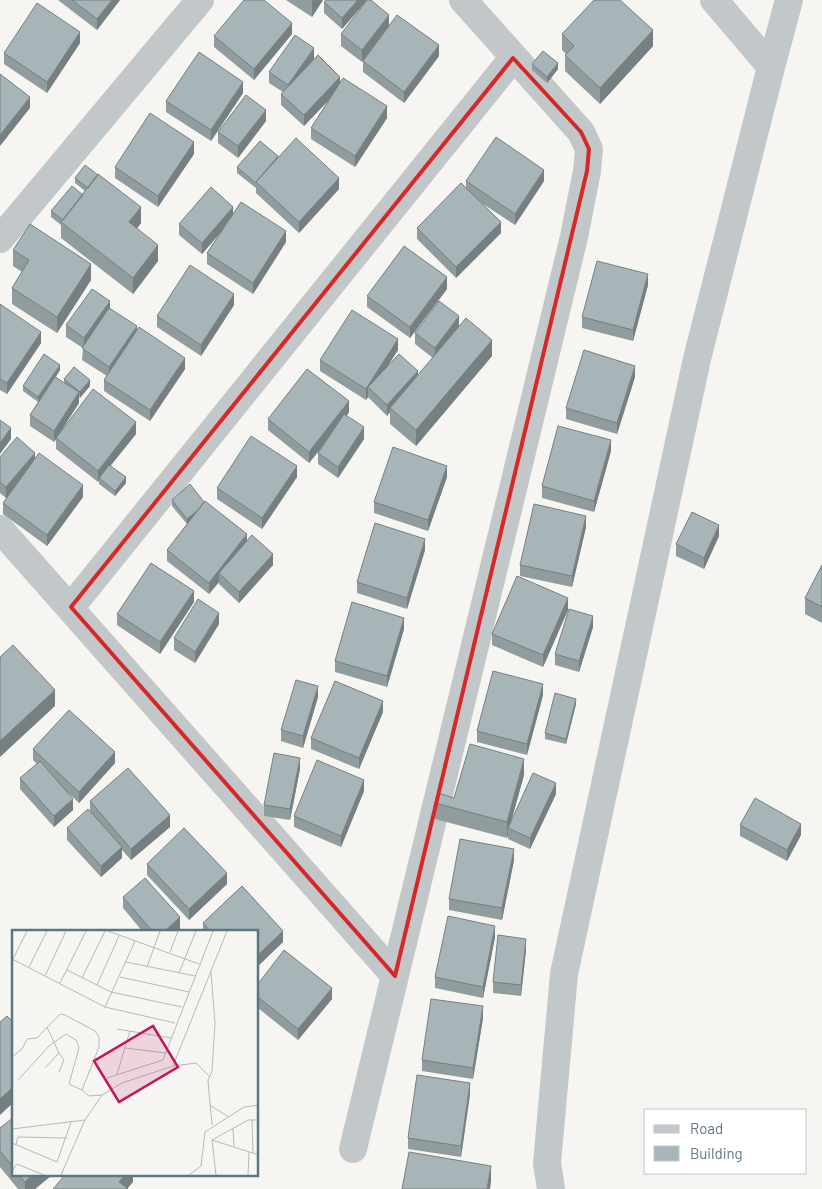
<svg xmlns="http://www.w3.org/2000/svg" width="822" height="1189" viewBox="0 0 822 1189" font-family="Barlow,sans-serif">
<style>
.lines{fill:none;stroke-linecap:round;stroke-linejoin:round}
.minor{stroke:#c2c8ca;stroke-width:28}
.wall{fill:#909c9e}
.shaded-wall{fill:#767f81}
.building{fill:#a8b5b8;stroke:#767f81}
.marked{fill:none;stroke:#d62828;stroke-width:4;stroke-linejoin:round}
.inset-road{fill:none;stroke:#b0bbbd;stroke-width:1}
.view{fill:#c2185b;fill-opacity:0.15;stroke:#c2185b;stroke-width:2.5}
.inset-edge{fill:none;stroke:#5d7780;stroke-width:2.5}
</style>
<rect width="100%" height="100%" fill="#f6f5f1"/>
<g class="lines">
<path class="minor" d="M 771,67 L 789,0
M 0,239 L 200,0
M 0,529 L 395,976
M 71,607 L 513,58
M 353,1149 L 574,237 L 587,171 L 589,149 L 581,132 L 463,0
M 551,1189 L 547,1163 L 564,974 L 697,359 L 771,67 L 714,0"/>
</g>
<path class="wall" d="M 58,0 L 120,0 L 97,30 Z
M 286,0 L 323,0 L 312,17 Z
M 367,0 L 342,29 L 324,13 L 324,2 Z
M 389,25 L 439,56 L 404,103 L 363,72 L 363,61 L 374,45 L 362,62 L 341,46 L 341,34 Z
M 292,34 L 254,80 L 214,47 L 214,36 Z
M 562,34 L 653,46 L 600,104 L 565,71 L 565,55 L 566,54 L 562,50 Z
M 80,43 L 47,93 L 4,64 L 4,53 Z
M 314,59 L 310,64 L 340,81 L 387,118 L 355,167 L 311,139 L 311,128 L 328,101 L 304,126 L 281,105 L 281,94 L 283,92 L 269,83 L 269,72 Z
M 532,64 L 558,69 L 547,83 L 532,70 Z
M 243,93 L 211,141 L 166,112 L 166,101 Z
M 266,121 L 238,158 L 218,143 L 218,132 Z
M 194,154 L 158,207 L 115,178 L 115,167 Z
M 278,156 L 339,189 L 299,233 L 256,193 L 256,188 L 237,173 L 237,167 Z
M 75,178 L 141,223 L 137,228 L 158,261 L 133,294 L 61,238 L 61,225 L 51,217 L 51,211 L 83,195 L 85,191 L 75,183 Z
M 466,181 L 544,181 L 515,225 L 480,202 L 501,233 L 456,278 L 417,239 L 417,228 L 466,188 Z
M 233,213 L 286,242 L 253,294 L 207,264 L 207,253 L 221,232 L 202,254 L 179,235 L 179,224 Z
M 13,250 L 91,280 L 57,333 L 12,304 L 12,288 L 22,272 L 13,266 Z
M 648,285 L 633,341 L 582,328 L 582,317 Z
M 447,289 L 410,338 L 367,307 L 367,296 Z
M 0,304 L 41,343 L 7,394 L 0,390 Z
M 234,305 L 201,356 L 157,327 L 157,316 Z
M 110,308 L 137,331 L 185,369 L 150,421 L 104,391 L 104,380 L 107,376 L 82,360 L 83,348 L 66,337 L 66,325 Z
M 459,327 L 455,332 L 492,356 L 416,446 L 390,424 L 390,412 L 387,416 L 368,397 L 366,400 L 320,371 L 320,360 L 398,350 L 388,365 L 418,376 L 433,358 L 415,344 L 415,333 Z
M 60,370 L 56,377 L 64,383 L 64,379 L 90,386 L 79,398 L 79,403 L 61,431 L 136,434 L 110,466 L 126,483 L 115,496 L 99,484 L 99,480 L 98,482 L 56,449 L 56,439 L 54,442 L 30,426 L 30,415 L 38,402 L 23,391 L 23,386 Z
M 635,377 L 617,434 L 566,419 L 566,408 Z
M 349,412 L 347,416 L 364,439 L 338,478 L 318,464 L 318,453 L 319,451 L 309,463 L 268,430 L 268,419 Z
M 611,451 L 594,512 L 542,498 L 542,486 Z
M 0,457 L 83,497 L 47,546 L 3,514 L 3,503 L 6,498 L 0,493 Z
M 297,477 L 262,529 L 217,499 L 217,488 Z
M 447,477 L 428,531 L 374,513 L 374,502 Z
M 172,500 L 204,502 L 273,565 L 239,603 L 219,584 L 219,582 L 209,594 L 167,561 L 167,550 L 187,524 L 172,506 Z
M 586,527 L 572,587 L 520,576 L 520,565 Z
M 719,536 L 704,569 L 676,556 L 676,544 Z
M 425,550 L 407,609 L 357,593 L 357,582 Z
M 822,565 L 822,623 L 805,614 L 805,598 Z
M 194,602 L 160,654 L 117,625 L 117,614 Z
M 568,610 L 543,667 L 492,645 L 492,634 Z
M 219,624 L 195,663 L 174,650 L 174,638 Z
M 593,627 L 579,672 L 555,665 L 555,654 Z
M 404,629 L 387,687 L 335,672 L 335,661 Z
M 543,695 L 527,755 L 477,742 L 477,731 Z
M 318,697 L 303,748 L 281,741 L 281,730 Z
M 576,704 L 566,744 L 545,739 L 545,733 Z
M 383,712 L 359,769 L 311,749 L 311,738 Z
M 33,749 L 115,763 L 79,803 L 66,791 L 73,810 L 54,827 L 20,789 L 20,778 L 37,764 L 33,760 Z
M 300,769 L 290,820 L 264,816 L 264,805 Z
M 524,775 L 512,818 L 556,794 L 530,849 L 508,839 L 508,835 L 507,838 L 435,819 L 435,803 L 454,798 Z
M 364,791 L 341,847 L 294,827 L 294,816 Z
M 90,801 L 170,827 L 131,860 L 122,850 L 122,858 L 101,877 L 67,840 L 67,828 L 90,811 Z
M 740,825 L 801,835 L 787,861 L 740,836 Z
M 514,860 L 502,920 L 449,910 L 449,899 Z
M 147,864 L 227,884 L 189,920 L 147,875 Z
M 242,886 L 283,931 L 283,942 L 258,966 L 258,932 L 203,932 L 203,923 Z
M 123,897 L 180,929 L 176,932 L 143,932 L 123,908 Z
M 495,937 L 483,998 L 435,988 L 435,977 Z
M 526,950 L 521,996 L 493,993 L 493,982 Z
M 258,984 L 332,999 L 298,1040 L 258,1008 Z
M 483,1018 L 473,1079 L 422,1071 L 422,1060 Z
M 470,1094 L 461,1157 L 408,1149 L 408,1138 Z
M 14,1117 L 14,1175 L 52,1175 L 35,1189 L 18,1189 L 0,1167 L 0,1128 Z"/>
<path class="shaded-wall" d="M 112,0 L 120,0 L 97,30 L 97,19 Z
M 313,0 L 323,0 L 312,17 L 312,1 Z
M 358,0 L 367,0 L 342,29 L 342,18 Z
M 389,15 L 389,26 L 362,62 L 362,50 Z
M 292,23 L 292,34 L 254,80 L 254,69 Z
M 653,30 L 653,46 L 600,104 L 600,88 Z
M 80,32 L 80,43 L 47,93 L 47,82 Z
M 439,45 L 439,56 L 404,103 L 404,92 Z
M 314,48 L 314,59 L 288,96 L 288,85 Z
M 558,63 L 558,69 L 547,83 L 547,77 Z
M 340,77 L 340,88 L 304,126 L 304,115 Z
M 243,82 L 243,93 L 211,141 L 211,130 Z
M 30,97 L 30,108 L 0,146 L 0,135 Z
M 387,106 L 387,118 L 355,167 L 355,156 Z
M 266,110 L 266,121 L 238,158 L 238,146 Z
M 194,142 L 194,154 L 158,207 L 158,196 Z
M 544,170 L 544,181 L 515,225 L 515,214 Z
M 339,178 L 339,189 L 299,233 L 299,222 Z
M 141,207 L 141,223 L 129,238 L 129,222 Z
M 233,207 L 233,218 L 202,254 L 202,243 Z
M 501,222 L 501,233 L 456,278 L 456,267 Z
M 286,231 L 286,242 L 253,294 L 253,283 Z
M 158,245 L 158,261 L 133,294 L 133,278 Z
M 91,264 L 91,280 L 57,333 L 57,317 Z
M 648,274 L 648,285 L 633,341 L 633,330 Z
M 447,277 L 447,289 L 410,338 L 410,327 Z
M 234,294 L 234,305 L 201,356 L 201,345 Z
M 110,301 L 110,313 L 84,349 L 84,338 Z
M 459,316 L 459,327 L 435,359 L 435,348 Z
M 137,326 L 137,337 L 109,378 L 109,367 Z
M 41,332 L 41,343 L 7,394 L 7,383 Z
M 398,339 L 398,350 L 372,391 L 368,387 L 368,397 L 366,400 L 366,389 Z
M 492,340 L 492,356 L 416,446 L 416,430 Z
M 185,358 L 185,369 L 150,421 L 150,410 Z
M 60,365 L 60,370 L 38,402 L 38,397 Z
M 635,366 L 635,377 L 617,434 L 617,423 Z
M 418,371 L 418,382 L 390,408 L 390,412 L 387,416 L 387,405 Z
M 90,380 L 90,386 L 80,398 L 80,392 Z
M 79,392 L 79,403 L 54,442 L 54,431 Z
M 349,401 L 349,412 L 309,463 L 309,452 Z
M 136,422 L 136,434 L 100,479 L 99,478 L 99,480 L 98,482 L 98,471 Z
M 364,427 L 364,439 L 338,478 L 338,467 Z
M 11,428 L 11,439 L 0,454 L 0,443 Z
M 611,440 L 611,451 L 594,512 L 594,501 Z
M 35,453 L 35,464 L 6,498 L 6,487 Z
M 297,466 L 297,477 L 262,529 L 262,518 Z
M 447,466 L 447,477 L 428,531 L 428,520 Z
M 126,477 L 126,483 L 115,496 L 115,491 Z
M 83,485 L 83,497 L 47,546 L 47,535 Z
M 206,504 L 187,525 L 187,519 Z
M 586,516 L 586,527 L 572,587 L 572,576 Z
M 719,525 L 719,536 L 704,569 L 704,558 Z
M 247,534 L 247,545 L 219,573 L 219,582 L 209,594 L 209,583 Z
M 425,539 L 425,550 L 407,609 L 407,598 Z
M 273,554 L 273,565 L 239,603 L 239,592 Z
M 194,591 L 194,602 L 160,654 L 160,642 Z
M 568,598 L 568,610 L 543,667 L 543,655 Z
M 219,613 L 219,624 L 195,663 L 195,652 Z
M 593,616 L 593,627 L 579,672 L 579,661 Z
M 404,618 L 404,629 L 387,687 L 387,676 Z
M 543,684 L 543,695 L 527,755 L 527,744 Z
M 318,686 L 318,697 L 303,748 L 303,736 Z
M 55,690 L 55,706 L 0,757 L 0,741 Z
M 576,699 L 576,704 L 566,744 L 566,739 Z
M 383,701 L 383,712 L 359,769 L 359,758 Z
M 115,752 L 115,763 L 79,803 L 79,792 Z
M 300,758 L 300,769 L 290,820 L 290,809 Z
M 524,759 L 524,775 L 509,829 L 508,828 L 508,835 L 507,838 L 507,822 Z
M 364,780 L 364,791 L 341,847 L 341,836 Z
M 556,783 L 556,794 L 530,849 L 530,838 Z
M 73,799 L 73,810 L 54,827 L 54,816 Z
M 170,815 L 170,827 L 131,860 L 131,849 Z
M 801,824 L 801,835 L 787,861 L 787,850 Z
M 122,847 L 122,858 L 101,877 L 101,866 Z
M 514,849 L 514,860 L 502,920 L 502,908 Z
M 227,873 L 227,884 L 189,920 L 189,909 Z
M 180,917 L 180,929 L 176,932 L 164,932 Z
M 495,926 L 495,937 L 483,998 L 483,987 Z
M 283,931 L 283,942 L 258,966 L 258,955 Z
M 526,939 L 526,950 L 521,996 L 521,985 Z
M 332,988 L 332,999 L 298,1040 L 298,1029 Z
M 483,1006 L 483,1018 L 473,1079 L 473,1068 Z
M 470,1083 L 470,1094 L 461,1157 L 461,1146 Z
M 14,1086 L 14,1102 L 0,1115 L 0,1099 Z
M 491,1166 L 491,1182 L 490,1189 L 487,1189 Z
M 32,1175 L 52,1175 L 35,1189 L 25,1189 L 25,1182 Z
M 125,1175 L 133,1175 L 133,1182 L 127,1189 L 119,1182 Z"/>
<path class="building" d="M 72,0 L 112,0 L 97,19 Z
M 244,0 L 264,0 L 292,23 L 254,69 L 214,36 Z
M 326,0 L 358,0 L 342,18 L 324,2 Z
M 367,0 L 371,0 L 389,15 L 362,50 L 341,34 Z
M 594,0 L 620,0 L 653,30 L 600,88 L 565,55 L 574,46 L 562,34 Z
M 37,3 L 80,32 L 47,82 L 4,53 Z
M 397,15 L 439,45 L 404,92 L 363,61 Z
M 295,35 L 314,48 L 288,85 L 269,72 Z
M 543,51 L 558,63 L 547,77 L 532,64 Z
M 199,52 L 243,82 L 211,130 L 166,101 Z
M 318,55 L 340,77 L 304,115 L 281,94 Z
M 0,74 L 30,97 L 0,135 Z
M 343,78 L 387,106 L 355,156 L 311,128 Z
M 246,95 L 266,110 L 238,146 L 218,132 Z
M 150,113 L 194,142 L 158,196 L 115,167 Z
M 496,137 L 544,170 L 515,214 L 466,181 Z
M 296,138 L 339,178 L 299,222 L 256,182 Z
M 260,141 L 278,156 L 256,182 L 256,183 L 237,167 Z
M 85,165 L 98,175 L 88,188 L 75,178 Z
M 98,174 L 141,207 L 129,222 L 158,245 L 133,278 L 61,222 Z
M 461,183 L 501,222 L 456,267 L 417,228 Z
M 72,186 L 83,195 L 63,220 L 51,211 Z
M 211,187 L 233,207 L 202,243 L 179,224 Z
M 241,202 L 286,231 L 253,283 L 207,253 Z
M 30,224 L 91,264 L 57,317 L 12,288 L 29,260 L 13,250 Z
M 404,246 L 447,277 L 410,327 L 367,296 Z
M 597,261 L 648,274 L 633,330 L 582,317 Z
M 190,265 L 234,294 L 201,345 L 157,316 Z
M 92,289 L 110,301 L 84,338 L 66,325 Z
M 439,301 L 459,316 L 435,348 L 415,333 Z
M 0,304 L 41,332 L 7,383 L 0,379 Z
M 109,308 L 137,326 L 109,367 L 82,348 Z
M 352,310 L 398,339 L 366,389 L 320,360 Z
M 466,318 L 492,340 L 416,430 L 390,408 Z
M 139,327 L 185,358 L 150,410 L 104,380 Z
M 584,350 L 635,366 L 617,423 L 566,408 Z
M 44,354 L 60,365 L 38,397 L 23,386 Z
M 399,354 L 418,371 L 387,405 L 368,387 Z
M 74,367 L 90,380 L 80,392 L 64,379 Z
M 307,369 L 349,401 L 309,452 L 268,419 Z
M 55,377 L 79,392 L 54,431 L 30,415 Z
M 93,389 L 136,422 L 98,471 L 56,438 Z
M 344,414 L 364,427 L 338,467 L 318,453 Z
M 0,420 L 11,428 L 0,443 Z
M 558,426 L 611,440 L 594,501 L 542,486 Z
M 251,436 L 297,466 L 262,518 L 217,488 Z
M 17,437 L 35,453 L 6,487 L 0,482 L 0,457 Z
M 393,447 L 447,466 L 428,520 L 374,502 Z
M 39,453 L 83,485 L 47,535 L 3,503 Z
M 109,465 L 126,477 L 115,491 L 99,478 Z
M 190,484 L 204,502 L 197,511 L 187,519 L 172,500 Z
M 205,501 L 247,534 L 209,583 L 167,550 Z
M 534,504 L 586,516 L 572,576 L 520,565 Z
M 692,512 L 719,525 L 704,558 L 676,544 Z
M 375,523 L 425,539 L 407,598 L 357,582 Z
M 252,535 L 273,554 L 239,592 L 219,573 Z
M 151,563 L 194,591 L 160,642 L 117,614 Z
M 822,565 L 822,607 L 805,598 Z
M 517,576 L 568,598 L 543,655 L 492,634 Z
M 198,599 L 219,613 L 195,652 L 174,638 Z
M 352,602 L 404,618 L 387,676 L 335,661 Z
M 569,609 L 593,616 L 579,661 L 555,654 Z
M 13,645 L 55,690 L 0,741 L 0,657 Z
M 493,671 L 543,684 L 527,744 L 477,731 Z
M 296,680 L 318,686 L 303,736 L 281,730 Z
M 335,681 L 383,701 L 359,758 L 311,738 Z
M 555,693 L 576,699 L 566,739 L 545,733 Z
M 69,710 L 115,752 L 79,792 L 33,749 Z
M 470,744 L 524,759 L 507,822 L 435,803 L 438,793 L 454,798 Z
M 274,753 L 300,758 L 290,809 L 264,805 Z
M 317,760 L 364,780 L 341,836 L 294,816 Z
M 40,761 L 73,799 L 54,816 L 20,778 Z
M 128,768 L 170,815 L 131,849 L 90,801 Z
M 533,773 L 556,783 L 530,838 L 508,828 Z
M 755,798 L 801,824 L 787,850 L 740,825 Z
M 88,809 L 122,847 L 101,866 L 67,828 Z
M 184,828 L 227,873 L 189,909 L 147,864 Z
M 460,839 L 514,849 L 502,908 L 449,899 Z
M 145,878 L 180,917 L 164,932 L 153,932 L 123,897 Z
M 242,886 L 283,931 L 258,955 L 258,932 L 211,932 L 203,923 Z
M 448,916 L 495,926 L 483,987 L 435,977 Z
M 498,935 L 526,939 L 521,985 L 493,982 Z
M 284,950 L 332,988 L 298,1029 L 258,997 L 258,984 Z
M 431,999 L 483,1006 L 473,1068 L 422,1060 Z
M 7,1016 L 14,1023 L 14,1086 L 0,1099 L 0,1022 Z
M 417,1075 L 470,1083 L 461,1146 L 408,1138 Z
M 14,1117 L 14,1168 L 0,1151 L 0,1128 Z
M 409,1152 L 491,1166 L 487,1189 L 402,1189 Z
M 19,1175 L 32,1175 L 25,1182 Z
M 65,1175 L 125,1175 L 119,1182 L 128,1189 L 53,1189 Z"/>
<path class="marked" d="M 513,58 L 581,132 L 589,149 L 587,171 L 395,976 L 71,607 Z"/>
<g transform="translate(12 930)">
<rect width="246" height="246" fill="#f6f5f1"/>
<path class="inset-road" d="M 96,1 L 187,34M 158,22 L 166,1M 0,29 L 93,77 L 163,93M 1,29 L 15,1M 114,32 L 183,46M 17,37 L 35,1M 135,37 L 148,1M 55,40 L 99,62 L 170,77M 199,42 L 203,93 L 200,141 L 196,151 L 200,195M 167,43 L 184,1M 33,46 L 54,1M 108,47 L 177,62M 70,48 L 93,1M 48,53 L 74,1M 85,55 L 107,6M 93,77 L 123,11M 105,99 L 159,108M 113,118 L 154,123M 0,127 L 10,119 L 15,109 L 25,108 L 48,84 L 53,85 L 83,101 L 87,107 L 87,117 L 70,160 L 77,166 L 90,165M 161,136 L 184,133 L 198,147M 33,138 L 47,123 L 35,97M 47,142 L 52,130 L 47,123M 105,144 L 118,101M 95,148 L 151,130 L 201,1M 6,150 L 37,116 L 54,104 L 64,110 L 67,118 L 57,154 L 70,160M 199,176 L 217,187M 240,190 L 241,223M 221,198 L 222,216M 0,199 L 73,190M 200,210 L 247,225M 0,213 L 45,232 L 59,192M 4,214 L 6,207 L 55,208M 0,241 L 5,234 L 32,245M 49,245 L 73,190 L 90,165 L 110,153 L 161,136 L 215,1M 177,245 L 189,236 L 193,202 L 232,177 L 247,175M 204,245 L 200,210 L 236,190 L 247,190M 236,245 L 237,222"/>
<path class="view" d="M 141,96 L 166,137 L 107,172 L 82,131 Z"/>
<rect width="246" height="246" class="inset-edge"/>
</g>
<rect x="644" y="1109" width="162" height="65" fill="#ffffff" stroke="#bec9cc"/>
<rect x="654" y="1125" width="25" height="8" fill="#c2c8ca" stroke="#bec9cc"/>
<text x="690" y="1134" font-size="15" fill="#5d7780">Road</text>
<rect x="654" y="1146" width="25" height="15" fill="#a8b5b8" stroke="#bec9cc"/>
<text x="690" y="1159" font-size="15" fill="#5d7780">Building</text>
</svg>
